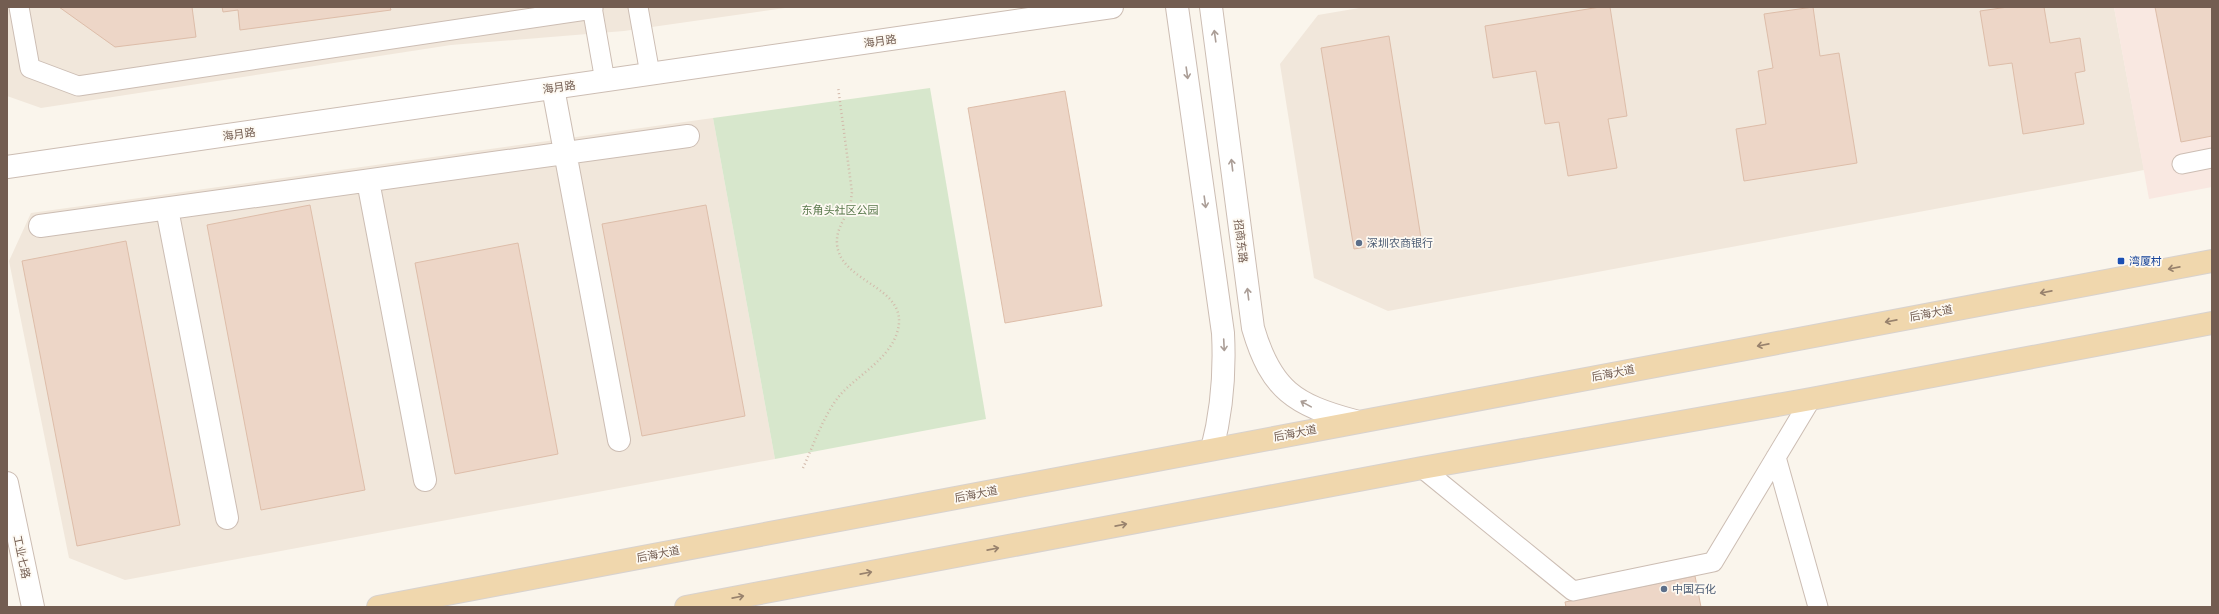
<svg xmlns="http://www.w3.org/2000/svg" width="2219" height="614" viewBox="0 0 2219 614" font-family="Ubuntu,'Noto Sans SC',sans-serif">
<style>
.residential{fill:#f1e7db}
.commercial{fill:#f9e8e1}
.green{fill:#d7e7cc}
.building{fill:#edd6c7;stroke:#ddbda9}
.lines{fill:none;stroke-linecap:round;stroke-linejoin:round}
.service-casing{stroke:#ccbdb3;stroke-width:21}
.minor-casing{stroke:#ccbdb3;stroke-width:24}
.tertiary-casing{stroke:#ccbdb3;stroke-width:24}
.primary-casing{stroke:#d8d2ce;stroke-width:24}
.path{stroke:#d2b9aa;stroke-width:2.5;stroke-dasharray:1 3;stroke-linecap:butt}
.service{stroke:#fff;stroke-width:19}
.minor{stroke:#fff;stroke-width:22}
.tertiary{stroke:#fff;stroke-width:22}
.primary{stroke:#f0d7ad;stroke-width:22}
.oneway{stroke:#ab9e97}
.oneway2{stroke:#98826d}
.service-dot{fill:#5c6f8a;stroke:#fdf9f2;stroke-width:1.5}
.transit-dot{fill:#1a4fb4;stroke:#fdf9f2;stroke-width:1.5}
.labels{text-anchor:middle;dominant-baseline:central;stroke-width:3.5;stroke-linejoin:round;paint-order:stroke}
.street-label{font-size:11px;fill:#735d51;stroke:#fdf9f2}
.park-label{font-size:11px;fill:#58784b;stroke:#fdf9f2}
.service-label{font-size:11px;fill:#4e5e75;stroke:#fdf9f2;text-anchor:start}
.transit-label{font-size:11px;fill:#164399;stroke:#fdf9f2;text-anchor:start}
</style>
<rect width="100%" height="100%" fill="#faf5ec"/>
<path class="residential" d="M 7,7 L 792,7 L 624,31 L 451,45 L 41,108 L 7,96 Z
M 1365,7 L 2114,7 L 2144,170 L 1388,311 L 1314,278 L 1280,64 L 1318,15 Z
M 713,118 L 775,459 L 125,580 L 69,558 L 9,261 L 31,213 Z"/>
<path class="commercial" d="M 2114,7 L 2212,7 L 2212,187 L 2149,199 Z"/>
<path class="green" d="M 930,88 L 986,419 L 775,459 L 713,118 Z"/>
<path class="building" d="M 59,7 L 192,7 L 196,37 L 115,47 Z
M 222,7 L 390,7 L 391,10 L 240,30 L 238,10 L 223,12 Z
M 1600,7 L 1610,7 L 1627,116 L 1608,119 L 1617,168 L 1568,176 L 1559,122 L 1545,124 L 1536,71 L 1493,78 L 1485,26 Z
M 1813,7 L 1820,56 L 1839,53 L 1857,163 L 1744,181 L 1736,129 L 1766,124 L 1758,71 L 1773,68 L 1764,14 Z
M 2008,7 L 2044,7 L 2050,43 L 2080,38 L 2085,71 L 2075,73 L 2084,124 L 2023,134 L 2012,63 L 1989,66 L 1980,11 Z
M 2155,7 L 2212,7 L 2212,136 L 2181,142 Z
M 1389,36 L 1421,238 L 1354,249 L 1321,48 Z
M 1065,91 L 1102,306 L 1005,323 L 968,108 Z
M 310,205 L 365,490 L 261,510 L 207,225 Z
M 706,205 L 745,416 L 642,436 L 602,224 Z
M 126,241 L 180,525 L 77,546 L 22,261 Z
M 518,243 L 558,454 L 455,474 L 415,263 Z
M 1695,576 L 1701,607 L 1566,607 L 1565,602 Z"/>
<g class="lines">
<g class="service-casing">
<path id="service" d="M 19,7 L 30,68 L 78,86 L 593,9
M 592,7 L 605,81
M 638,7 L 650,74
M 2182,164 L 2212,158
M 1776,457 L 1818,607
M 1422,468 L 1573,591 L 1713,562 L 1811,399"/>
</g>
<g class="minor-casing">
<path id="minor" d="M 553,88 L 619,440
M 368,181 L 425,480
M 167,209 L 227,518
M 40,226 L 688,136"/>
</g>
<g class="tertiary-casing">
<path id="tertiary" d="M 1177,7 L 1223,333 C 1225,372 1222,411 1212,449
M 1211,7 L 1253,328 C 1271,390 1295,405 1355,421
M 7,167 L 1112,7
M 7,483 L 33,607"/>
</g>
<g class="primary-casing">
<path id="primary" d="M 378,607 L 2212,261
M 686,607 L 1422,468 L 1811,399 L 2212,323"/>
</g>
<path class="path" d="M 803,468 C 814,444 823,416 840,395 C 858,375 888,360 897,333 C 912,286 840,284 837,244 C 836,231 843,221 849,210 C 851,205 851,198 852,192 L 838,87"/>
<use href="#service" class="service"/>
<use href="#minor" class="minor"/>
<use href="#tertiary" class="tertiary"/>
<use href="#primary" class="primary"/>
</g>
<defs><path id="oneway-shaft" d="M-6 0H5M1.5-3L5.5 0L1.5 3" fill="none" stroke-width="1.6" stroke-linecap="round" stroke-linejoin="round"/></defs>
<g class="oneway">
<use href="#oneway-shaft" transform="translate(1215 36) rotate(-98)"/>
<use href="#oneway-shaft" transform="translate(1187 73) rotate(82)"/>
<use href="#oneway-shaft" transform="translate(1232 165) rotate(-97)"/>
<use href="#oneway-shaft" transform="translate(1205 202) rotate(82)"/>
<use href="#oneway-shaft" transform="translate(1248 294) rotate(-97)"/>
<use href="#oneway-shaft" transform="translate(1224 345) rotate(87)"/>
<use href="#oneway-shaft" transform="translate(1306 404) rotate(-151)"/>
</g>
<g class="oneway2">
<use href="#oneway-shaft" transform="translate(2174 268) rotate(169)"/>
<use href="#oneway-shaft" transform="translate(2046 292) rotate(169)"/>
<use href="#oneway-shaft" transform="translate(1891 321) rotate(169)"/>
<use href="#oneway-shaft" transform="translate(1763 345) rotate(169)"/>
<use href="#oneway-shaft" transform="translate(1121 525) rotate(-11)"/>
<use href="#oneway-shaft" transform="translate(993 549) rotate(-11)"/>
<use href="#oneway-shaft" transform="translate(866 573) rotate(-11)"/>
<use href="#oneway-shaft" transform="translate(738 597) rotate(-11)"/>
</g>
<g class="service-dot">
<circle cx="1359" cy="243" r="4"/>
<circle cx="1664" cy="589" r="4"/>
</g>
<rect class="transit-dot" x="2117" y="257" width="8" height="8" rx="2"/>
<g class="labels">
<g class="street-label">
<text transform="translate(880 41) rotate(-8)">海月路</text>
<text transform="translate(559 87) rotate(-8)">海月路</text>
<text transform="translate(239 134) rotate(-8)">海月路</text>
<text transform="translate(1241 241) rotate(83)">招商东路</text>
<text transform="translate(1931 313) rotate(-11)">后海大道</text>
<text transform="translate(1613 373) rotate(-11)">后海大道</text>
<text transform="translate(1295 433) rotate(-11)">后海大道</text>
<text transform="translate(976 494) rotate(-11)">后海大道</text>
<text transform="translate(658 554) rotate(-11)">后海大道</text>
<text transform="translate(22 557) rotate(78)">工业七路</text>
</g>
<g class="park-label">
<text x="840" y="210">东角头社区公园</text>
</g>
<g class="service-label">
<text x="1367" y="243">深圳农商银行</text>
<text x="1672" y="589">中国石化</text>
</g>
<g class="transit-label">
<text x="2129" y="261">湾厦村</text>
</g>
</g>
<rect width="2219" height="614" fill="none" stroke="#735d51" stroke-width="16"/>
</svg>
